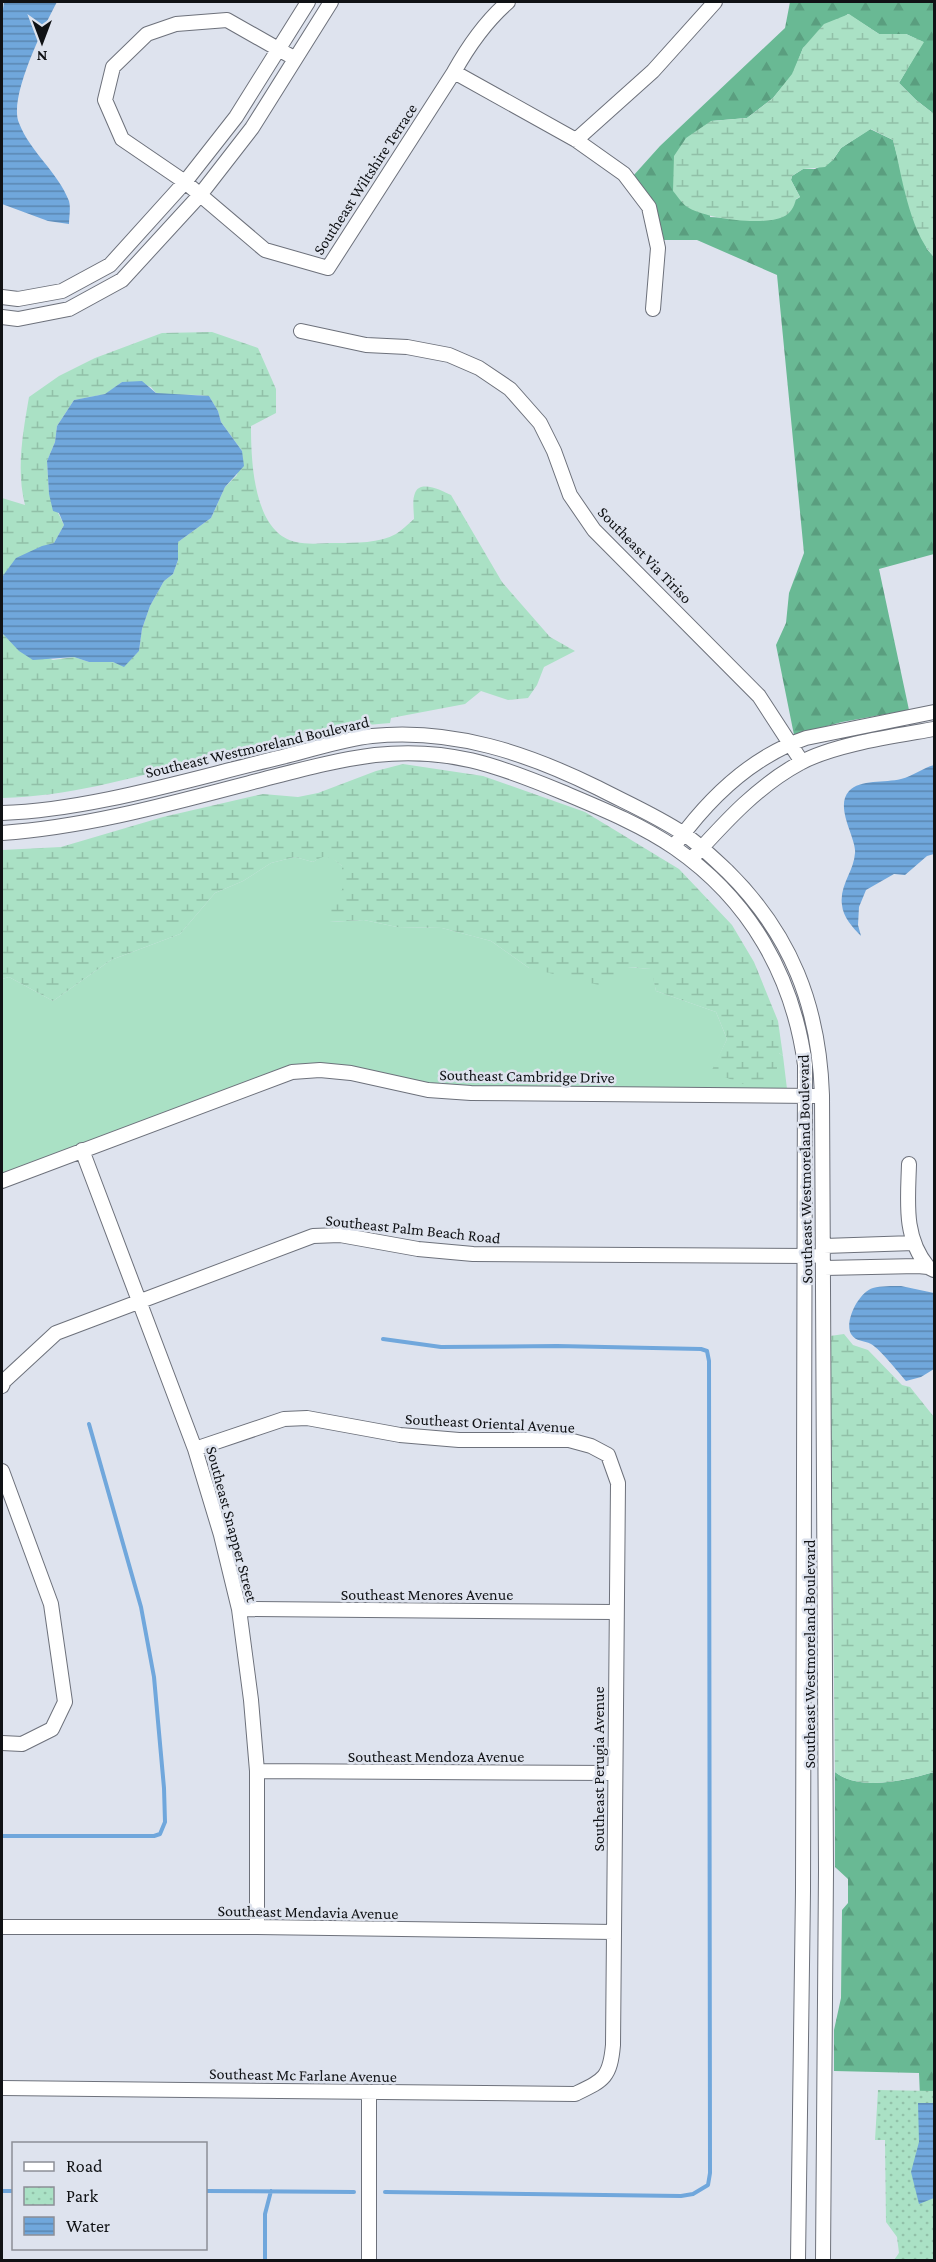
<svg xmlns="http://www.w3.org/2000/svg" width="936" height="2262" viewBox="0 0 936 2262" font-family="'Crimson Pro',serif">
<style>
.grass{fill:#aae1c5}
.forest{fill:url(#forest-firs)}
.wetland{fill:url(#wetland-marsh)}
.park{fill:url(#park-dots)}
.water{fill:url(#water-rules)}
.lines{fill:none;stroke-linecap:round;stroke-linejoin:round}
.stream{stroke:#70a7dc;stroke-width:4}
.minor-casing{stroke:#6d717b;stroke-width:16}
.minor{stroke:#fff;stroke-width:14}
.labels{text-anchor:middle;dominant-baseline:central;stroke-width:5;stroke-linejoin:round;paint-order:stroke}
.street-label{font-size:16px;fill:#101215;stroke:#dee3ee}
</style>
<defs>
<pattern id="forest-firs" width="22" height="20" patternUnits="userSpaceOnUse" patternTransform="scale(1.5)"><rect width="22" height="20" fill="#69b994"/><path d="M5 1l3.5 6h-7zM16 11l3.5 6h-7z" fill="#5a9e7f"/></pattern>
<pattern id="wetland-marsh" width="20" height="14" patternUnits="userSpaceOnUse" patternTransform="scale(1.5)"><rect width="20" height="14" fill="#aae1c5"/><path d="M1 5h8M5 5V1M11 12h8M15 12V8" fill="none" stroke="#91c0a8"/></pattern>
<pattern id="park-dots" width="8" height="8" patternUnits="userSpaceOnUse" patternTransform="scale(1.5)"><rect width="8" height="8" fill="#aae1c5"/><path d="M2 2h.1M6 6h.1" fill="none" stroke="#91c0a8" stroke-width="1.8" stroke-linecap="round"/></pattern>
<pattern id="water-rules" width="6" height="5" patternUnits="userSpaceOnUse" patternTransform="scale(1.5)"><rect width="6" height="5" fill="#70a7dc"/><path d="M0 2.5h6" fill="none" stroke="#5b87b1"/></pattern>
</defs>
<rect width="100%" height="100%" fill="#dee3ee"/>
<path class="grass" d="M 322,856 L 330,856 L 342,866 L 342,890 L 330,922 L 364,920 L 397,927 L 442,928 L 491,941 L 529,968 L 618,971 L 625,967 L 652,969 L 656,991 L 716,1012 L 727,1039 L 712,1072 L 779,1053 L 783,1056 L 787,1089 L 471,1087 L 429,1083 L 351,1066 L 321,1063 L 292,1066 L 2,1174 L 2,979 L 9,977 L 53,1001 L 111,960 L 180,934 L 215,893 L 243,881 L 271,863 L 295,857 L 313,862 Z"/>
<path class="forest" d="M 790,2 L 934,2 L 934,114 L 916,100 L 899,83 L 923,42 L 906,34 L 879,34 L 848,14 L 803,48 L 793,74 L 773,98 L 747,118 L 711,121 L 710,217 L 764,220 L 800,197 L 791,180 L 792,176 L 803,169 L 815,169 L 833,160 L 841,148 L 870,129 L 893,140 L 904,181 L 927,249 L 934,257 L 934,554 L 879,569 L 909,710 L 842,722 L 794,735 L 776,645 L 786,623 L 789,593 L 804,553 L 777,275 L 697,240 L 663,240 L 633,176 L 660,146 L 785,28 Z
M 835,1772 C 860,1792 906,1780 934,1772 L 934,2096 L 920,2097 L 919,2073 L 834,2071 L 834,2030 L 841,1998 L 842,1910 L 848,1903 L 848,1879 L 835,1867 Z"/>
<path class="wetland" d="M 849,14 L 879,34 L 906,34 L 924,42 L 899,83 L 916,100 L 934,114 L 934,257 C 909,231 902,175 893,140 L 871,129 L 841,148 L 833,160 L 825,167 L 803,169 L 792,176 L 791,180 L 800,197 L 796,199 C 794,207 791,213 783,217 C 761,226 709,219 689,208 C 683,205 678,197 673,191 L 674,156 L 686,138 L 711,121 L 747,118 L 773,98 L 792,74 L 803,48 L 824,24 Z
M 212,332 L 258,348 L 276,389 L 276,413 L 251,426 C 251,460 253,533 296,542 C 308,545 324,543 337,543 C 355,543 380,543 396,534 C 402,530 408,524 414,519 C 414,512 412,500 415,493 C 420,479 443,491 451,495 L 502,582 L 550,637 L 575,651 L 544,667 L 537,685 L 528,698 L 508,700 L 481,691 L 465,704 L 391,718 L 390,723 C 342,727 294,735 246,747 C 166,768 85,796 2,798 L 2,633 L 11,642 L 53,660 L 74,657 L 89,662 L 113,662 L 124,666 L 139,651 L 142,629 L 150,606 L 164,581 L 173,574 L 178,560 L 178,542 L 211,518 L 225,487 L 237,475 L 242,451 L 221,422 L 218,411 L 209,396 C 191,394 173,396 156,393 L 151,387 L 136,382 L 122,382 L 106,394 L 74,400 L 57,426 L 55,442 L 47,461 L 49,494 L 64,525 L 54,543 C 36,548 14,562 2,577 L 2,498 L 25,505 C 16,470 23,432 29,397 L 59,376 L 95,358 L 162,333 Z
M 403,764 L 483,776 L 585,812 L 679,869 L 732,925 L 754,962 L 778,1021 L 783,1056 L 779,1053 L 776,1075 L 749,1086 L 711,1072 L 727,1039 L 716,1012 L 656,991 L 651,969 C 624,967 624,963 607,987 L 529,968 L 491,941 L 442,928 L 397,927 L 364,920 L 329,922 L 331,897 L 342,890 L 342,866 C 330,856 326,853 313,862 L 295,857 L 271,863 L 243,881 L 215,893 L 180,934 L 111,960 L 53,1001 L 9,977 L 2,979 L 2,850 L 61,847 L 163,817 L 263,794 L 298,797 L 318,793 L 376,771 Z
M 844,1334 L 853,1345 L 868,1350 L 902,1385 L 910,1387 L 934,1417 L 934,1772 C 906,1780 860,1792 835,1772 L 830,1336 Z"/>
<path class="park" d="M 878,2090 L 934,2091 L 934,2260 L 894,2260 L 899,2253 L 897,2237 L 886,2222 L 885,2140 L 875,2140 Z"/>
<path class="water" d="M 4,2 L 57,2 C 44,26 8,98 19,123 C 30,152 58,172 69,201 C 71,208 69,217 69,224 L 48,221 L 2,204 L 2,16 Z
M 142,381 L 156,393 L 209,396 L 218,411 L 221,422 L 242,451 L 244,466 L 225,487 L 211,518 L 178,542 L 178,560 L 173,574 L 164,581 L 150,606 L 142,629 L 139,651 L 124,667 L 113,662 L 89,662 L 74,657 L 33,660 L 19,651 L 2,633 L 2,577 L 16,558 L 42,546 L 54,543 L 64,525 L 59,513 L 53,511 L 49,494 L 47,461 L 55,442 L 57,426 L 74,400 L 105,394 L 122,382 Z
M 934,765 L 934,854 L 927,856 L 905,875 L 894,874 L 866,890 L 859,907 L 858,925 L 861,936 C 853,928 843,917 842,905 C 839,886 854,871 855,853 C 857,839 834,807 849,791 C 860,779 885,783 901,779 C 913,776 923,768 934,765 Z
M 901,1286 L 934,1293 L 934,1369 L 921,1377 L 906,1381 C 898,1372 881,1350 871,1344 C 864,1340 856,1342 851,1334 C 844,1321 859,1292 873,1288 C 881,1286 892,1286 901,1286 Z
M 918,2103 L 934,2103 L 934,2198 L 919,2204 L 911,2172 L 919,2142 Z"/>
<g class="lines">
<path class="stream" d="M 383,1339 L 441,1347 L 557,1346 L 701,1349 L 707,1351 L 709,1361 L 710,2173 L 708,2185 L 693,2194 L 681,2196 L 385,2192
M 2,1836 L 154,1836 L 160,1834 L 165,1822 L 164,1788 L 154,1677 L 141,1607 L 89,1424
M 2,2191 L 14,2191
M 206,2191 L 354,2192
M 265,2260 L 265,2214 L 271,2191"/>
<g class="minor-casing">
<path id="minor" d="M 294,58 L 227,20 L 176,24 L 147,34 L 113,67 L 105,100 L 122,139 L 185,182 L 265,250 L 328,268 L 454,72 C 469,45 485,22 508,2
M 454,72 L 576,140 L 624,174 L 649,207 L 658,248 L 653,309
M 576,140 L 653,71 L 715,2
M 2,297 L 18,299 L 62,291 L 110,265 L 185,182 L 236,117 L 308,2
M 2,317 L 18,319 L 69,309 L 122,280 L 200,195 L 252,128 L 331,2
M 301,331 L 366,345 L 407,347 L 449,355 L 479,368 L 510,389 L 540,423 L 554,451 L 570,495 L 594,530 L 759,696 L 802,762
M 2,813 C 92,810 193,778 282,757 C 312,750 342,739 372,736 C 453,728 527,753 598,788 C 627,803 657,816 684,834 C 700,845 713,858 727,871 C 791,934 819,1006 822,1095 L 826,1870 L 823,2260
M 2,833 C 88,827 173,803 257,781 C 296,771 335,760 375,755 C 448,747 497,765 562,792 C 600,808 642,825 675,848 C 750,900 793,976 805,1065 L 803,1891 L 798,2260
M 678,841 C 711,796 754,756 806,738 L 934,712
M 696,854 C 727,820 759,785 800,763 C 835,744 895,736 934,729
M 82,1150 L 195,1449 L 221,1535 L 239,1609 L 251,1700 L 257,1771 L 257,1927
M 909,1164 C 908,1201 903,1237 928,1267
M 2,1181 L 292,1072 L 320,1070 L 351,1073 L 428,1090 L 471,1093 L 814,1096
M 824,1246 L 914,1243
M 824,1268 L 918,1266 L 928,1267 L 934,1270
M 2,1386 L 4,1381 L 56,1333 L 313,1236 L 340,1235 L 418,1249 L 473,1254 L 813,1256
M 2,1471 L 51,1604 L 65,1702 L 52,1729 L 22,1744 L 2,1743
M 239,1609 L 615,1612
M 257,1771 L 614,1773
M 2,1927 L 257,1927 L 614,1932
M 2,2088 L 575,2094 C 604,2080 610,2078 613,2045 L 618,1483 L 608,1455 L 591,1446 L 569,1440 L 459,1440 L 400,1435 L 307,1418 L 284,1419 L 195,1449
M 369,2260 L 369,2092"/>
</g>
<use href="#minor" class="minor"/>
</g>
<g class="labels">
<g class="street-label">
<text transform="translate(365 179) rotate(-57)">Southeast Wiltshire Terrace</text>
<text transform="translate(645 555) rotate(46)">Southeast Via Tiriso</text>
<text transform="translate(257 747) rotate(-13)">Southeast Westmoreland Boulevard</text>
<text transform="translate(527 1076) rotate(1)">Southeast Cambridge Drive</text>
<text transform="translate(805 1169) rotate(-91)">Southeast Westmoreland Boulevard</text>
<text transform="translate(413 1229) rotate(6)">Southeast Palm Beach Road</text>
<text transform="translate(490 1423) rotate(3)">Southeast Oriental Avenue</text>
<text transform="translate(232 1524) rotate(75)">Southeast Snapper Street</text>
<text x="427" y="1594">Southeast Menores Avenue</text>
<text transform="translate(809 1654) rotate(-90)">Southeast Westmoreland Boulevard</text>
<text x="436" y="1756">Southeast Mendoza Avenue</text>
<text transform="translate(598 1769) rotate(-90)">Southeast Perugia Avenue</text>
<text transform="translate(308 1912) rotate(1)">Southeast Mendavia Avenue</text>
<text transform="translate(303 2075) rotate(1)">Southeast Mc Farlane Avenue</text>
</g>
</g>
<rect width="936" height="2262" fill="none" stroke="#101215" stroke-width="6"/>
<rect x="12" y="2142" width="195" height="108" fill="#dee3ee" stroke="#8c8f97" stroke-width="1.5"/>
<rect x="24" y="2162" width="30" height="9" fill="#ffffff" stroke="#8c8f97" stroke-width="1.5"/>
<text x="66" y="2172" font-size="18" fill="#101215">Road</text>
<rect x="24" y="2187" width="30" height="18" fill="url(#park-dots)" stroke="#8c8f97" stroke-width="1.5"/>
<text x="66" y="2202" font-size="18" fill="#101215">Park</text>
<rect x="24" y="2217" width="30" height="18" fill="url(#water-rules)" stroke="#8c8f97" stroke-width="1.5"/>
<text x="66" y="2232" font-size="18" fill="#101215">Water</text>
<g transform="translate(42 42) rotate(180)" stroke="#dee3ee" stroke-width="4.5" paint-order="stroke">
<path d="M0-4.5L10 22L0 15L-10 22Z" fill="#101215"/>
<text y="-9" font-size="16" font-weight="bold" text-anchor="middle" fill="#101215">N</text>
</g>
</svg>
